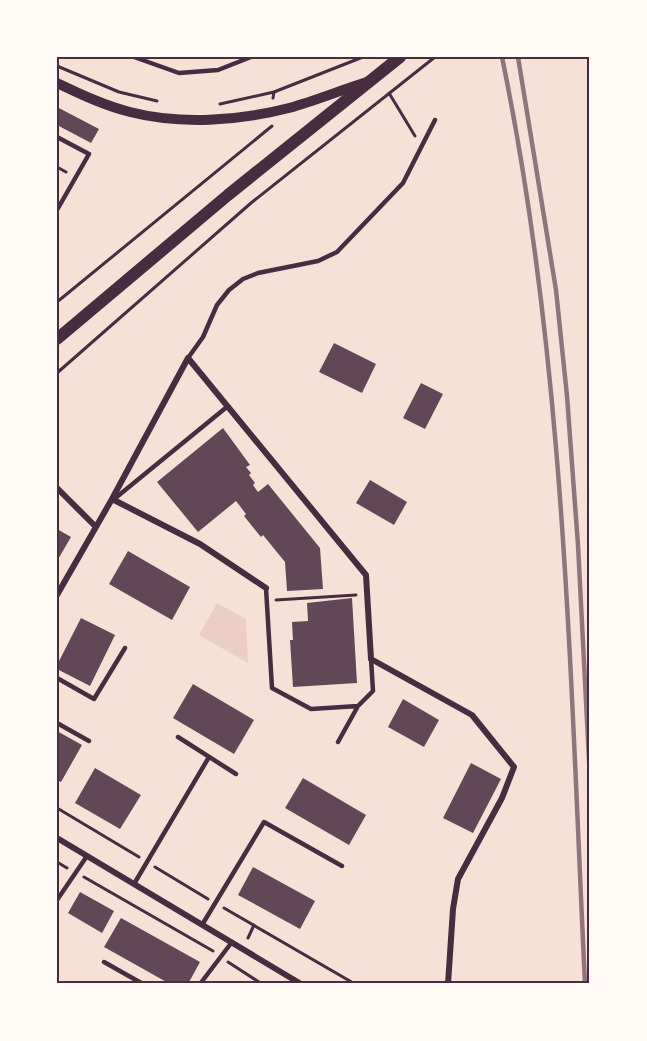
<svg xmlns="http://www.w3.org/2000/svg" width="647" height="1041" viewBox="0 0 647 1041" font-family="Montserrat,sans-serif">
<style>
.green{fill:#ebcfc5}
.building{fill:#644757}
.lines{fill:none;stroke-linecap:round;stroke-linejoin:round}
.path{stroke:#4a2c40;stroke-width:3}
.service{stroke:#4a2c40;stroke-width:4.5}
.minor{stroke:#4a2c40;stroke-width:6}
.tertiary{stroke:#4a2c40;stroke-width:10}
.secondary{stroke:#4a2c40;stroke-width:12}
.rail{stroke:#8f747c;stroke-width:4.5}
.neatline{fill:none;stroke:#4a2c40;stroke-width:2}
</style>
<rect width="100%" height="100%" fill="#f7e1d7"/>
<path class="green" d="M 217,603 L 246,619 L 248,663 L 199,635 Z"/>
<path class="building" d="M 57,107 L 99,129 L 91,143 L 57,125 Z
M 334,343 L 376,364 L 362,393 L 319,372 Z
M 421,383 L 443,394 L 425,429 L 403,418 Z
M 223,428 L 250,465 L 246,467 L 251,473 L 249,475 L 255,483 L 253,485 L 258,492 L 268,484 L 320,548 L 323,589 L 287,591 L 285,562 L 263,535 L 261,537 L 252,526 L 244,516 L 246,514 L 236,501 L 198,532 L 157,482 Z
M 370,480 L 407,502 L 394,525 L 356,503 Z
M 57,529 L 71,537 L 57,561 Z
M 128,551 L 190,587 L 172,620 L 109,584 Z
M 352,598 L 357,683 L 293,687 L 290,640 L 293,640 L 292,622 L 308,621 L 307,603 Z
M 81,618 L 115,635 L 90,686 L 57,669 L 57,665 Z
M 193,684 L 254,720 L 234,754 L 173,718 Z
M 403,699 L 439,720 L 424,747 L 388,727 Z
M 57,731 L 82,745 L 61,782 L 57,780 Z
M 471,763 L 501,779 L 473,833 L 443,818 Z
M 95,768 L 141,795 L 120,829 L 75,803 Z
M 303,778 L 366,815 L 349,845 L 285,808 Z
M 253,867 L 315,901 L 300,929 L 238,895 Z
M 80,892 L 114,911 L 102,933 L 68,913 Z
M 121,918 L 200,962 L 188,984 L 170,984 L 104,947 Z"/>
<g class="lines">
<path class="path" d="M 57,66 L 119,92 L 157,101
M 389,93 L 415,136
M 273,98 L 274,92 L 363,57
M 220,104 L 274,92
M 57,167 L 66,172
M 57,302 L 272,126
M 57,373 L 251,203 L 435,57
M 276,600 L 356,595
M 57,808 L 139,857
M 57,862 L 67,868
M 155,867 L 208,899
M 84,877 L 213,951
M 224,908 L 355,984
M 248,938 L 254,925
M 228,962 L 262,984"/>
<path class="service" d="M 134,57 L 179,73 L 218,70 L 251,57
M 57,137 L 89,154 L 57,210
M 188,358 L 203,337 L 217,305 L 229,290 L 243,279 L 258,273 L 318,261 L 337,252 L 403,183 L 435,120
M 113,500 L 228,406
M 266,588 L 272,688 L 311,709 L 358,706
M 57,678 L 94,699 L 125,648
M 57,723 L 89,741
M 178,737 L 236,774
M 338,742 L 358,706 L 373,691 L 371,659
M 134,884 L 209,757
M 57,900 L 87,856
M 202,925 L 264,822 L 342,866
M 104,962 L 143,984
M 200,984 L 232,942"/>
<path class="minor" d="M 57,488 L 96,527
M 112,499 L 200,544 L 266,588
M 57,595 L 112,499 L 188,358 L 366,575 L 371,659 L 472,715 L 514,767 L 502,798 L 458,879 L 453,909 L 448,984
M 57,838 L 301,984"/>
<path class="tertiary" d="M 57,83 C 80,94 105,106 130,112 C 181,125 238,121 289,108 C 315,101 341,90 367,82"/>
<path class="secondary" d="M 57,339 L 228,195 L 400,57"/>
<path class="rail" d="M 502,57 C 565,362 570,674 585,984
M 518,57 L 556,290 L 567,396 L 578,545 L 590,779"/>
</g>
<rect width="647" height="1041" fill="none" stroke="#fffaf5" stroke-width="117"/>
<rect x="58" y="58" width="530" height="924" class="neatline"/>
</svg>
